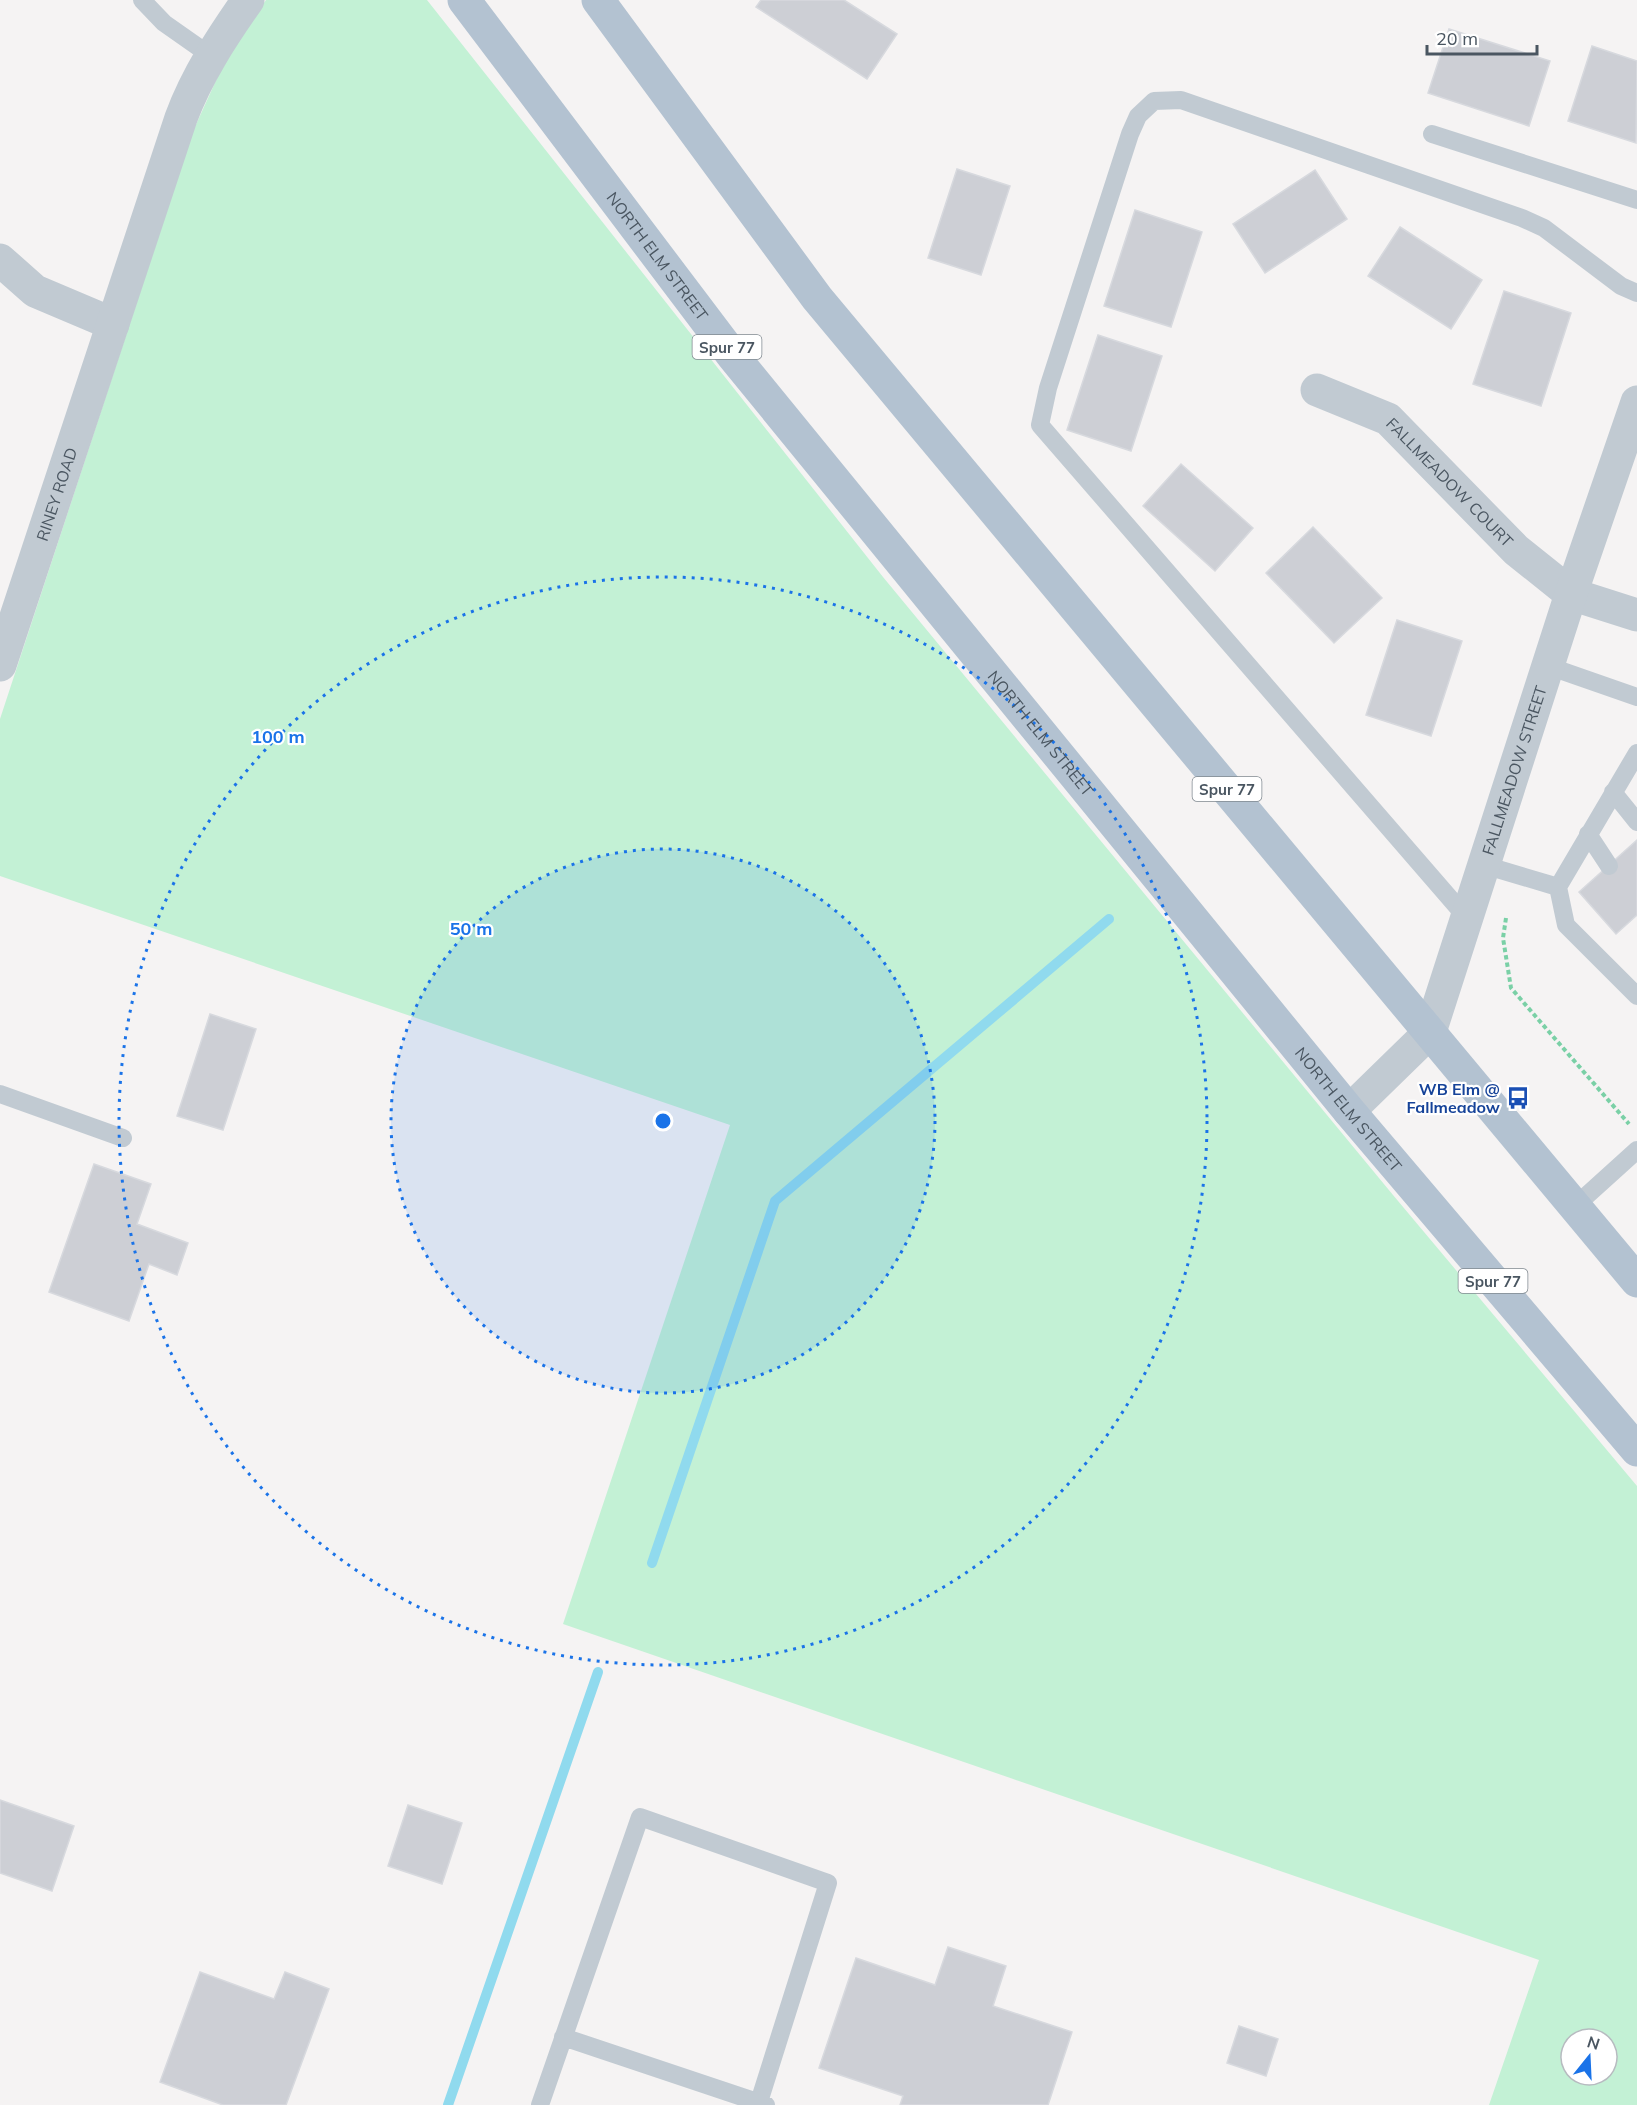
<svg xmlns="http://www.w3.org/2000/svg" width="1637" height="2105" viewBox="0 0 1637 2105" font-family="Mulish,sans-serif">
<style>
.green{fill:#c3f1d5;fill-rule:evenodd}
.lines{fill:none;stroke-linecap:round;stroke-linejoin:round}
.stream{stroke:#90daee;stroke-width:10}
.building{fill:#cdcfd5;stroke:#d7d9de;stroke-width:1.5}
.path{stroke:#7ad0a6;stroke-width:4;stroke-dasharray:4.5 3;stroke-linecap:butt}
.lane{stroke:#c1cad2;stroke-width:18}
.street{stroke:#c1cad2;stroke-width:33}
.primary{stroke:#b3c2d1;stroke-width:33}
.ring{fill:none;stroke:#1a73e8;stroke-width:3;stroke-dasharray:3 6}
.labels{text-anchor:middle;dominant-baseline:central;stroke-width:4.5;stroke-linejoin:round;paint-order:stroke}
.shield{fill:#fff;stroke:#808990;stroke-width:1.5}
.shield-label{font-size:15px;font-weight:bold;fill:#4a5661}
.street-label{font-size:16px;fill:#4a5661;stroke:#fff}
.transit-label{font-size:16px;font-weight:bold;fill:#164399;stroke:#fff;text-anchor:end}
.centre{fill:#1a73e8;stroke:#fff;stroke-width:3}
.ring-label{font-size:18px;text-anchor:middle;font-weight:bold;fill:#1a73e8;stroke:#fff;stroke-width:4.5;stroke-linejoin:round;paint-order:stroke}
</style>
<rect width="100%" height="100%" fill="#f5f3f3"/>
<path class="green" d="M 266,0 L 427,0 L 883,577 L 1393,1195 L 1637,1486 L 1637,2105 L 1489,2105 L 1539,1960 L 563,1624 L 730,1125 L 0,876 L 0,719 L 193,131 L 229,52 ZM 1571,2039 L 1607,2039 L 1607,2075 L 1571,2075 Z"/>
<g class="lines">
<path class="stream" d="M 652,1563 L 775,1201 L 1109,919
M 448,2105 L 598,1672"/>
</g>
<path class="building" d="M 761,0 L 844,0 L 897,34 L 867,79 L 756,7 Z
M 1449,29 L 1550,61 L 1529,126 L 1428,93 Z
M 1592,46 L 1637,61 L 1636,143 L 1568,121 Z
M 957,169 L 1010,186 L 981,275 L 928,258 Z
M 1315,170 L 1347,219 L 1265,273 L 1233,224 Z
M 1135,210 L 1202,232 L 1171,327 L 1104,306 Z
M 1400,227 L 1482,280 L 1451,329 L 1368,276 Z
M 1504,291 L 1571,313 L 1541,406 L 1473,384 Z
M 1098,335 L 1162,356 L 1131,451 L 1067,430 Z
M 1181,464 L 1253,528 L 1215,571 L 1143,506 Z
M 1313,527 L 1382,598 L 1334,643 L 1266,573 Z
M 1397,620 L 1462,641 L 1431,736 L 1366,715 Z
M 1637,840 L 1637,915 L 1616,934 L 1579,892 Z
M 210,1014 L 256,1029 L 223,1130 L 177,1116 Z
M 94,1164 L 151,1184 L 137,1224 L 188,1243 L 177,1275 L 149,1264 L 129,1321 L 49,1292 Z
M 0,1800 L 74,1826 L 52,1891 L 0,1873 Z
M 408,1805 L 462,1823 L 442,1884 L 388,1866 Z
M 948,1947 L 1006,1966 L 993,2006 L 1072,2032 L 1048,2105 L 900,2105 L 903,2096 L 819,2068 L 856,1958 L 935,1985 Z
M 200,1972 L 274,1999 L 285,1972 L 329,1989 L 286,2105 L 223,2105 L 160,2082 Z
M 1239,2026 L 1278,2039 L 1266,2076 L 1227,2063 Z"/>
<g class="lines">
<path class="path" d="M 1506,918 L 1503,938 L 1511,988 L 1629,1124"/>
<path class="lane" d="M 142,0 L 164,23 L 211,56
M 1432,134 L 1637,200
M 1548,666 L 1637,697
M 1637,753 L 1558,887 L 1566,925 L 1637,996
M 1613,792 L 1637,822
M 1588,834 L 1609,866
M 1484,865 L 1558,887
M 1467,918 L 1040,425 L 1048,388 L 1130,134 L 1138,116 L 1154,101 L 1181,100 L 1522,218 L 1544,228 L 1621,286 L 1637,293
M 0,1094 L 123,1138
M 1574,1207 L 1637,1150
M 563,2037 L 766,2105
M 540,2105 L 640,1817 L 828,1883 L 759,2102"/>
<g class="street">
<path d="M 0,260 L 35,291 L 113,324"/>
<path id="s1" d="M 1317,390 L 1388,419 L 1516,550 L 1571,594 L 1637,615"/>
<path id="s2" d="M 0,665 L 181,118 C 197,75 222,37 248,0"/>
<path id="s3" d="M 1349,1111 L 1430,1032 L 1571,594 L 1637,402"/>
</g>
<g class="primary">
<path id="s4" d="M 464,0 L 733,356 L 1349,1111 L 1637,1450"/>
<path d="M 598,0 L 817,298 L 1637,1281"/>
</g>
</g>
<circle cx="663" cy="1121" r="272" fill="#1a73e8" fill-opacity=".12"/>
<g class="ring">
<circle cx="663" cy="1121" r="272"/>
<circle cx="663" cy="1121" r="544"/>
</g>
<defs>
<g id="bus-bare" transform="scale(1.8)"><path d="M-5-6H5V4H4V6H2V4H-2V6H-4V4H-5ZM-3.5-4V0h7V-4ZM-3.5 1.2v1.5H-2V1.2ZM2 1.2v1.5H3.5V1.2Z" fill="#1a4fb4" stroke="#fff" stroke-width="2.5" paint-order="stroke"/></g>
</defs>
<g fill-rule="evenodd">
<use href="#bus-bare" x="1518" y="1098"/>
</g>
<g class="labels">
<g class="shield">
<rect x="692.5" y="335" width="69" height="24" rx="4.5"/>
<rect x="1192.5" y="777" width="69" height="24" rx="4.5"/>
<rect x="1458.5" y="1269" width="69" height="24" rx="4.5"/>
</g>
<g class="shield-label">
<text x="727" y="347">Spur 77</text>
<text x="1227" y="789">Spur 77</text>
<text x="1493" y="1281">Spur 77</text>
</g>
<g class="street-label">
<text stroke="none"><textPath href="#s4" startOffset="321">NORTH ELM STREET</textPath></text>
<text stroke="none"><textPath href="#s1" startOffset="165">FALLMEADOW COURT</textPath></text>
<text stroke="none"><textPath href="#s2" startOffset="180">RINEY ROAD</textPath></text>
<text stroke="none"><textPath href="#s4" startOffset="933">NORTH ELM STREET</textPath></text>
<text stroke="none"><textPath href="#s3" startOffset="388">FALLMEADOW STREET</textPath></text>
<text stroke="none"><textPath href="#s4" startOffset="1419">NORTH ELM STREET</textPath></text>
</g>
<g class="transit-label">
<text x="1500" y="1089">WB Elm @<tspan x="1500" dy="18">Fallmeadow</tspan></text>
</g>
</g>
<circle cx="663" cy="1121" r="9" class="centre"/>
<g class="ring-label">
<text x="278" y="743">100 m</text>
<text x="471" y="935">50 m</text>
</g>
<g transform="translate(1589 2057) rotate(18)"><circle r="28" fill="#ffffff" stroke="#b7bbc0" stroke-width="1.5"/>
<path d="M0-4.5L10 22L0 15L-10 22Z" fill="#1a73e8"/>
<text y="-9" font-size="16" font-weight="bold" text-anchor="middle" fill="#4a5661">N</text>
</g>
<path d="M1427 45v9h110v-9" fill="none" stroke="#4a5661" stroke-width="3"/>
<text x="1436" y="45" font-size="18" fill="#4a5661" stroke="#ffffff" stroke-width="4.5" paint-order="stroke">20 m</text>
</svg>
